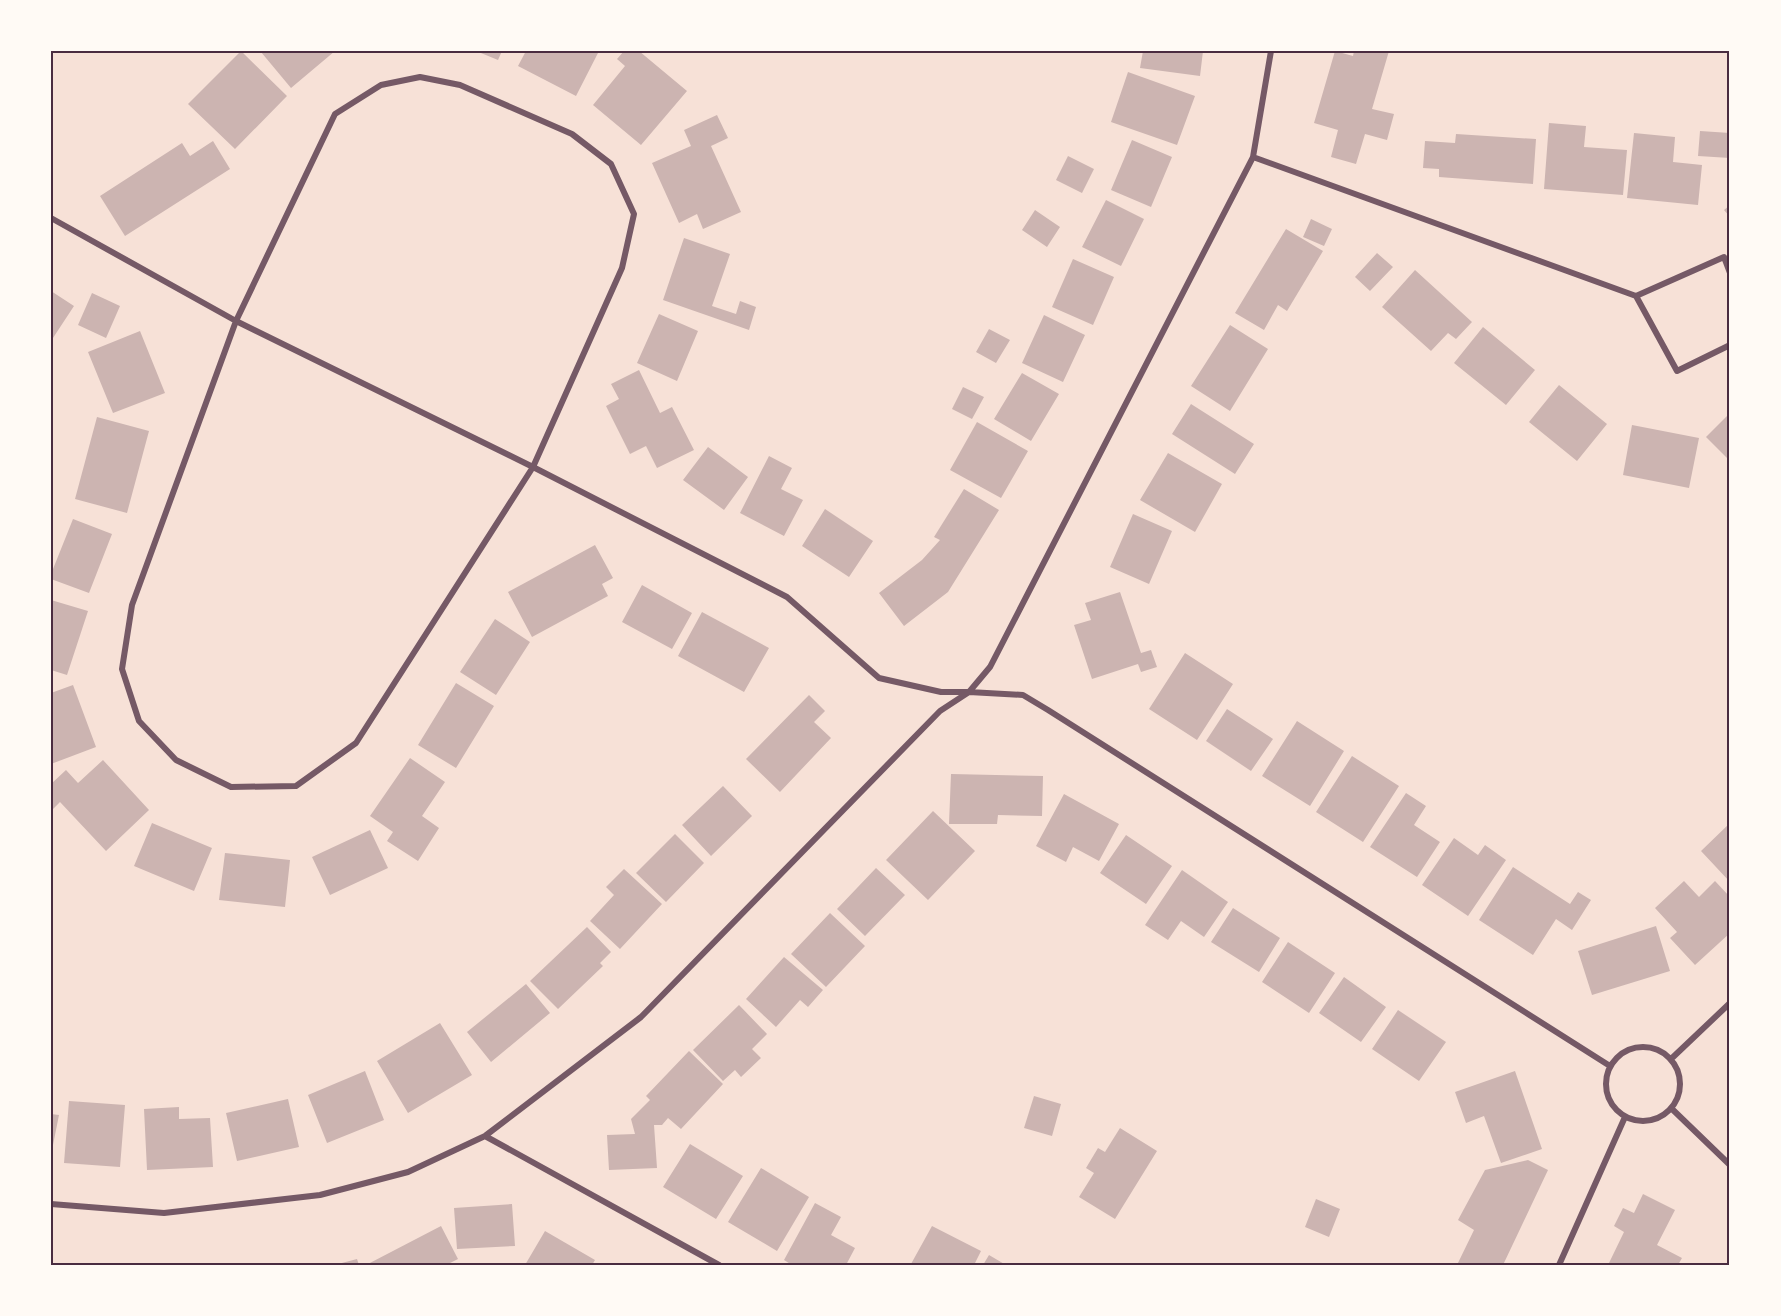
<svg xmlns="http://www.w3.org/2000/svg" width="1781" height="1316" viewBox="0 0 1781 1316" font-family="'Fira Sans',sans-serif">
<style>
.building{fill:#ccb4b1}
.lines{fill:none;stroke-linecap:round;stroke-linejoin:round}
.minor{stroke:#755966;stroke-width:6}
.neatline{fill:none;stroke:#4a2c40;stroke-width:2}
</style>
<rect width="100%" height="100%" fill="#f7e1d7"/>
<path class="building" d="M 241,51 L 287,96 L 235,149 L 188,104 Z
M 263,51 L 335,51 L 291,88 L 261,52 Z
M 476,51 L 502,51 L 498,60 Z
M 526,51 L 594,51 L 598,53 L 576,96 L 518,66 Z
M 624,51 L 639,51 L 687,91 L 641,145 L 593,105 L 625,66 L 617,59 Z
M 1143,51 L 1203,51 L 1200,76 L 1140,68 Z
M 1335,51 L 1353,56 L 1354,51 L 1389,51 L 1372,109 L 1394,114 L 1387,140 L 1365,134 L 1356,164 L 1331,157 L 1338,130 L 1314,123 Z
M 1128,72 L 1195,96 L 1177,145 L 1111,122 Z
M 717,115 L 728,138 L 711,146 L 741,212 L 703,229 L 697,214 L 679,223 L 652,163 L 691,146 L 684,130 Z
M 1549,123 L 1586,126 L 1584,147 L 1627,150 L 1623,195 L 1544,189 Z
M 1700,131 L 1730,133 L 1730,158 L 1698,156 Z
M 1634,133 L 1675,137 L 1673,162 L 1702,165 L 1698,205 L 1627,198 Z
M 1456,134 L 1536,139 L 1533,184 L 1439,177 L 1439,169 L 1423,168 L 1425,141 L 1455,143 Z
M 1132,140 L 1172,157 L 1151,207 L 1111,190 Z
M 213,141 L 230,169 L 125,236 L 100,196 L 182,143 L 190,156 Z
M 1068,156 L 1094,169 L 1082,193 L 1056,180 Z
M 1106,200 L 1144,219 L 1121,266 L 1082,247 Z
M 1730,205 L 1730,217 L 1724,210 Z
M 1035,210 L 1060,227 L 1047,247 L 1022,230 Z
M 1311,219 L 1332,229 L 1324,246 L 1303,237 Z
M 1286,229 L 1323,251 L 1287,311 L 1278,305 L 1264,330 L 1235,313 Z
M 684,238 L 730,254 L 712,306 L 736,314 L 740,301 L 756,307 L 749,330 L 663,300 Z
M 1377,253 L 1393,267 L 1370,291 L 1355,277 Z
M 1073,259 L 1114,277 L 1093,325 L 1052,307 Z
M 1415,270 L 1472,322 L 1456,339 L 1448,333 L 1431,351 L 1382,307 Z
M 51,291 L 74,306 L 51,341 Z
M 92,293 L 120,306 L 106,338 L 78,325 Z
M 659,314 L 698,331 L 677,381 L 637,363 Z
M 1044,315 L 1085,335 L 1063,382 L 1022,363 Z
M 1230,325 L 1268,349 L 1230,411 L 1191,386 Z
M 1483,327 L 1535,370 L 1506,405 L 1454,363 Z
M 989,329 L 1010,340 L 996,363 L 976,352 Z
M 140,331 L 165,393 L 113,413 L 88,352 Z
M 639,370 L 660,413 L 672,407 L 694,450 L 657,468 L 646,446 L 630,454 L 606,406 L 619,399 L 611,384 Z
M 1022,373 L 1059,394 L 1031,441 L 994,419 Z
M 1559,385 L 1607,424 L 1577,461 L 1529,422 Z
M 963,387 L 984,397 L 972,419 L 952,409 Z
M 1191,404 L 1254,444 L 1235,474 L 1172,434 Z
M 1730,413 L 1730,461 L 1706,437 Z
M 97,417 L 149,431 L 127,513 L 75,499 Z
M 977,422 L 1028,451 L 1001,498 L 950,470 Z
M 1632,425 L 1699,438 L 1689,488 L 1623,475 Z
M 708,447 L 748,477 L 724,510 L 683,480 Z
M 1168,453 L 1222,484 L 1195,532 L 1140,500 Z
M 769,456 L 792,468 L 781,489 L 803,500 L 784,536 L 740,513 Z
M 964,489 L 999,510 L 948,592 L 904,626 L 879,593 L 922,560 L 940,540 L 934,537 Z
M 825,509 L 873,541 L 849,577 L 802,546 Z
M 1133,514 L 1172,531 L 1149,584 L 1110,567 Z
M 73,519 L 112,534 L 89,593 L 51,579 L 51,574 Z
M 595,545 L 613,578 L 602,584 L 608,596 L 532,637 L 508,592 Z
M 642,585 L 692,613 L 672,649 L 622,622 Z
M 1120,592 L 1141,653 L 1151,650 L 1157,667 L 1141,672 L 1138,664 L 1092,679 L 1074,625 L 1091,620 L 1085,603 Z
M 51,600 L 88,611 L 67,675 L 51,670 Z
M 702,612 L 769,648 L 744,692 L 678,656 Z
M 495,619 L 530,642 L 496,695 L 460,672 Z
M 1185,653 L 1233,684 L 1197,740 L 1149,709 Z
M 456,683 L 494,706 L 456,768 L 418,745 Z
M 73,685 L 96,747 L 51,764 L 51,693 Z
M 809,695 L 825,711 L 814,722 L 831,738 L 780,792 L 746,759 Z
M 1227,709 L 1273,739 L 1251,771 L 1206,741 Z
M 1297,721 L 1344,751 L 1310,806 L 1262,776 Z
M 1352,756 L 1399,786 L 1363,842 L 1316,812 Z
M 410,758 L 445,782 L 422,816 L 439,828 L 418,861 L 387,841 L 393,832 L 370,816 Z
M 103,760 L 149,810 L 106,851 L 60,802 L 51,811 L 51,784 L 66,770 L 78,783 Z
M 951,774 L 1043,776 L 1042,816 L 998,815 L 997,824 L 949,824 Z
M 723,786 L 752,816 L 711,856 L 682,825 Z
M 1406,793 L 1426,806 L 1414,825 L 1440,842 L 1417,877 L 1370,847 Z
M 1064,794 L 1119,824 L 1099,861 L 1073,847 L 1066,862 L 1036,846 Z
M 933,811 L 975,851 L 928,900 L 886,860 Z
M 152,823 L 212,848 L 194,891 L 134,866 Z
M 1730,823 L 1730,882 L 1701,851 Z
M 370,830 L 388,868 L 330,895 L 312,857 Z
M 675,834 L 704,863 L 666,902 L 636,873 Z
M 1126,835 L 1172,866 L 1146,904 L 1100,873 Z
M 1454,838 L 1478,855 L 1485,845 L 1506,860 L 1468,916 L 1422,885 Z
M 225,853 L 290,860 L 285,907 L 219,900 Z
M 1513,867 L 1570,904 L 1578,892 L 1591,900 L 1572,930 L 1556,919 L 1533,955 L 1479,920 Z
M 876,868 L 905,895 L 865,936 L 837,909 Z
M 624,869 L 662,904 L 620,949 L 590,921 L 614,895 L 606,887 Z
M 1182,870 L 1228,902 L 1204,937 L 1181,921 L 1168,940 L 1145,925 Z
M 1684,881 L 1699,897 L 1715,881 L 1730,897 L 1730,933 L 1695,965 L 1670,938 L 1677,932 L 1655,908 Z
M 1233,908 L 1280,938 L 1259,972 L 1211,942 Z
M 830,913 L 865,946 L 826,987 L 791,954 Z
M 1656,926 L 1670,971 L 1592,995 L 1578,951 Z
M 587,927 L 611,952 L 600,963 L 603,966 L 558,1009 L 530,981 Z
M 1288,942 L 1335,973 L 1309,1013 L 1262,982 Z
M 784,957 L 823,990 L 808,1007 L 800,1000 L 776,1027 L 746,999 Z
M 1344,977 L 1386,1007 L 1361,1042 L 1319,1013 Z
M 526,984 L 550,1013 L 491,1062 L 467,1032 Z
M 739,1005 L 767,1034 L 752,1049 L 761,1058 L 741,1077 L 735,1070 L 723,1081 L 693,1050 Z
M 1398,1010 L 1446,1042 L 1419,1081 L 1372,1049 Z
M 440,1023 L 472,1075 L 408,1113 L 377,1061 Z
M 689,1051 L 723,1084 L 681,1129 L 668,1118 L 662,1125 L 654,1125 L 657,1168 L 609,1170 L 607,1135 L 635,1134 L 631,1119 L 650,1100 L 646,1096 Z
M 365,1071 L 384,1120 L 327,1143 L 308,1095 Z
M 1515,1071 L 1542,1149 L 1501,1163 L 1484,1116 L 1466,1123 L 1455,1092 Z
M 1034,1096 L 1061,1104 L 1052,1136 L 1024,1128 Z
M 288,1099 L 299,1147 L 237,1161 L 226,1113 Z
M 69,1101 L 125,1105 L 120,1167 L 64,1163 Z
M 179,1107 L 179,1119 L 210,1118 L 213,1167 L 147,1170 L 144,1109 Z
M 51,1114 L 59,1115 L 52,1150 L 51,1150 Z
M 1120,1128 L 1157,1151 L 1115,1219 L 1079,1197 L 1094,1173 L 1086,1168 L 1098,1148 L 1105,1152 Z
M 690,1144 L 743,1176 L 716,1219 L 663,1187 Z
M 1528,1160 L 1548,1170 L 1503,1265 L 1457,1265 L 1474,1230 L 1458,1220 L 1485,1170 Z
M 761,1168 L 809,1197 L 777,1251 L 728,1222 Z
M 1643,1194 L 1675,1210 L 1657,1245 L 1682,1258 L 1678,1265 L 1613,1265 L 1609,1263 L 1624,1232 L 1614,1226 L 1623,1208 L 1634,1213 Z
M 1316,1199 L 1340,1209 L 1329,1237 L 1305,1227 Z
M 815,1203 L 841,1217 L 831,1235 L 855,1248 L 846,1265 L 792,1265 L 784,1260 Z
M 512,1204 L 515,1246 L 457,1249 L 454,1208 Z
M 441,1226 L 458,1259 L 446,1265 L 366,1265 Z
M 932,1226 L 981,1251 L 974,1265 L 911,1264 Z
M 545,1231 L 595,1260 L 592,1265 L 525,1265 Z
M 989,1255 L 1006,1265 L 983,1265 Z
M 357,1259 L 359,1265 L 338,1265 L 338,1264 Z"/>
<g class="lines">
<path class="minor" d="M 420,77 L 460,85 L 572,134 L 611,164 L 634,214 L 622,268 L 533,467 L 356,743 L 296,786 L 231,787 L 176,760 L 139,721 L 122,669 L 132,605 L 236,321 L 335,114 L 381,85 Z
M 1253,157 L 1636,296 L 1677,371 L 1730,345
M 51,218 L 236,321 L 533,467 L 787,597 L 879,678 L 941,692 L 969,692 L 1023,695 L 1048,710 L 1610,1066
M 1636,296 L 1724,257 L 1730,273
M1606 1084a37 37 0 1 1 74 0a37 37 0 1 1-74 0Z
M 1671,1059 L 1730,1003
M 1671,1108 L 1730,1165
M 485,1136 L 719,1265
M 51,1204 L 164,1213 L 320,1195 L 408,1172 L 485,1136 L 641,1017 L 940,711 L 969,692 L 990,667 L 1253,157 L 1271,51
M 1559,1265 L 1625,1117"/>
</g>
<rect width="1781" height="1316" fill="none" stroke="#fffaf5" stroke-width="105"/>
<rect x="52" y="52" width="1676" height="1212" class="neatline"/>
</svg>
